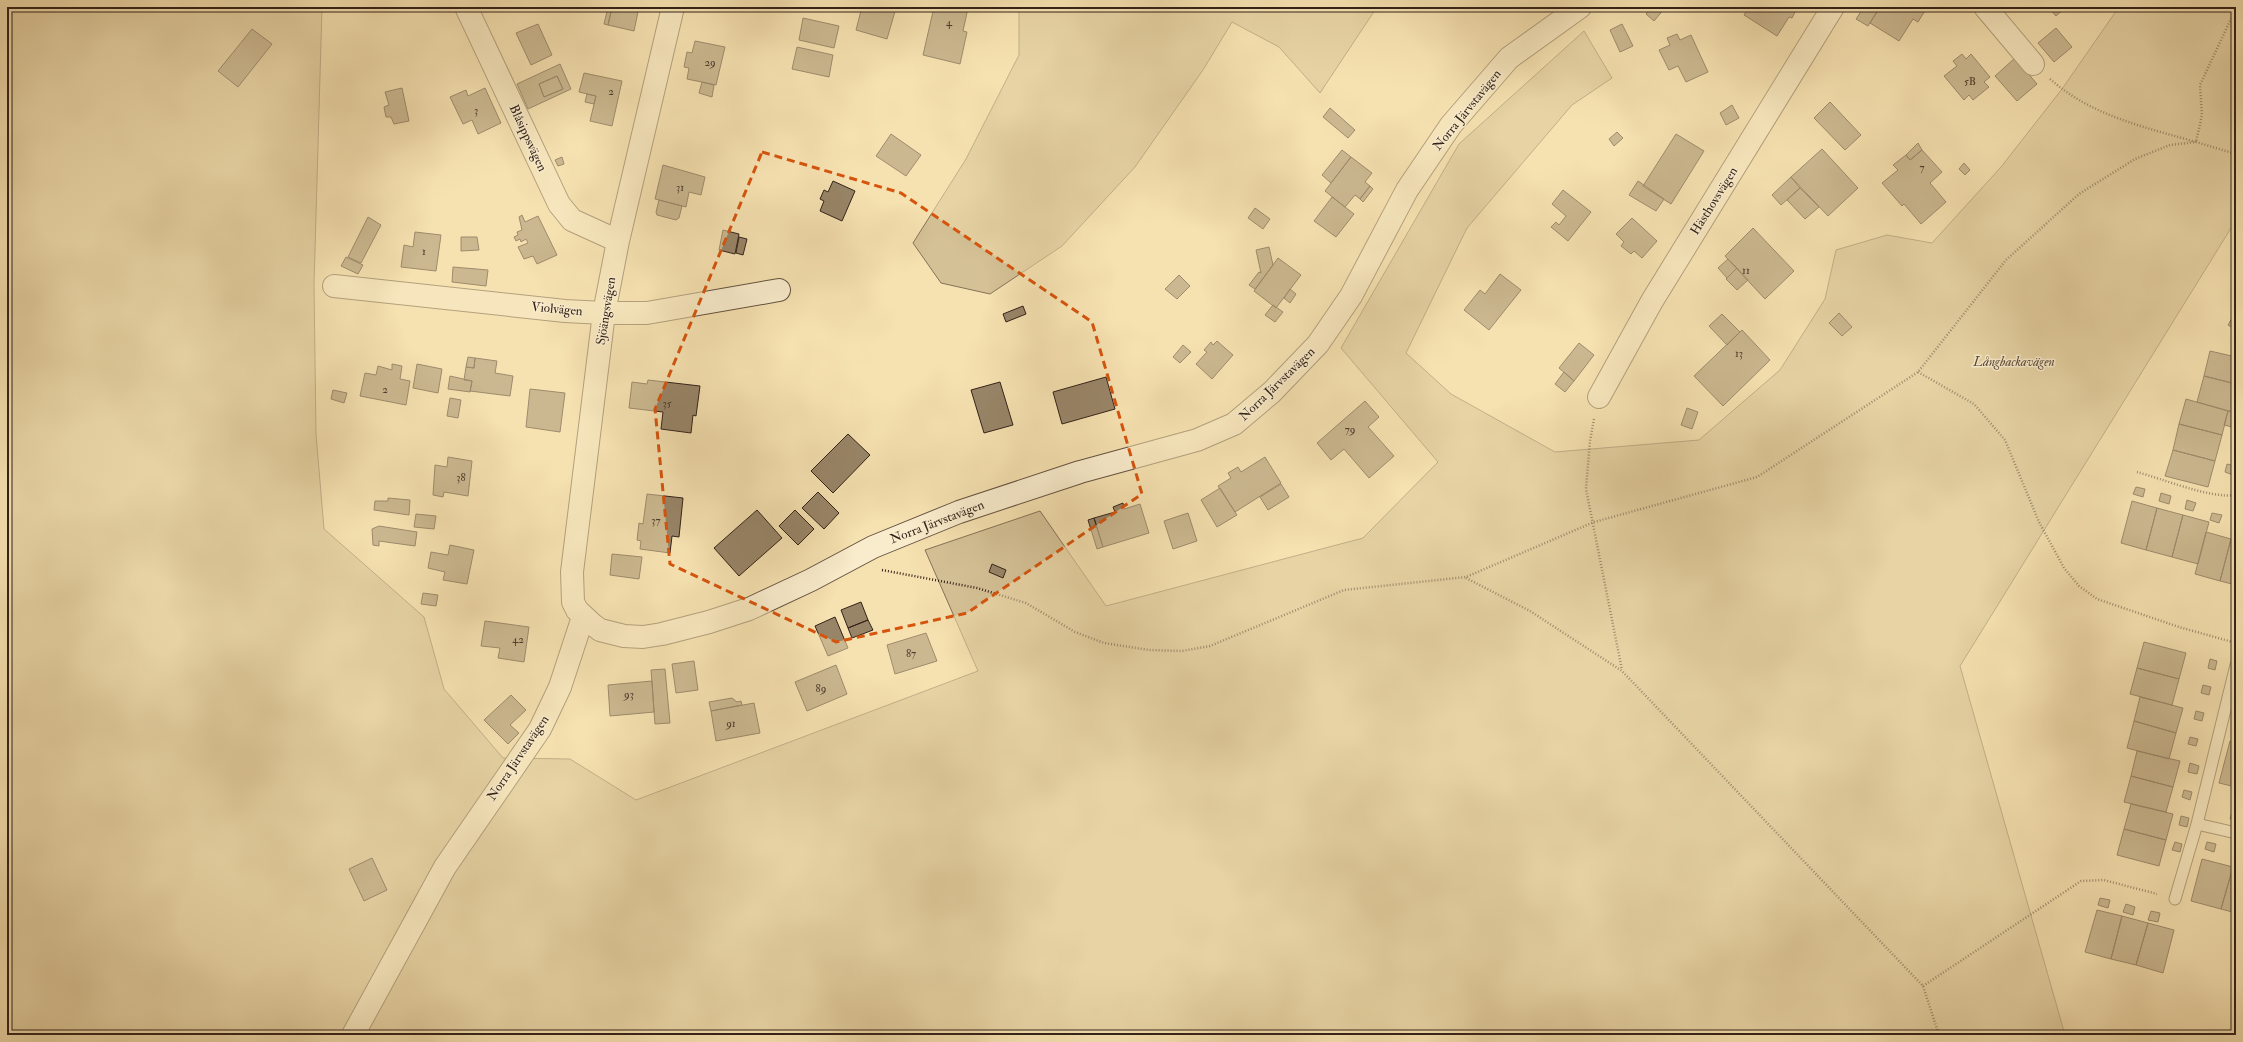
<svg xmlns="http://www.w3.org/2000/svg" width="2243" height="1042" viewBox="0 0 2243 1042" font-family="'IM FELL Double Pica',serif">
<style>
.green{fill:#d5c196;stroke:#847258}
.building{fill:#988568;stroke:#33221a;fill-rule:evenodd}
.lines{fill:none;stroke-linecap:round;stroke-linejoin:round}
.service-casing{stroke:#645240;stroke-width:13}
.minor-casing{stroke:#645240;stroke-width:24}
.path{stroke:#33221a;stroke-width:2.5;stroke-dasharray:1 2;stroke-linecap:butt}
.service{stroke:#f9eccc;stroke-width:11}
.minor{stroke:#f9eccc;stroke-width:22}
.marked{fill:none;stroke:#d6540d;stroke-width:3;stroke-dasharray:8 5;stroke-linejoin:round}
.labels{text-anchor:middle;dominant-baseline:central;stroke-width:3;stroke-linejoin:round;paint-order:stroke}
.number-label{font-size:11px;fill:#4c3b2e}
.street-label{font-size:13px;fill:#33221a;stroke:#f9eccc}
.park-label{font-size:13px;font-style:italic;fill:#5c4a39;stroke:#f9eccc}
</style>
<rect width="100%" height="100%" fill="#f6e1b0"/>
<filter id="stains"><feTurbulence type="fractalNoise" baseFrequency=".005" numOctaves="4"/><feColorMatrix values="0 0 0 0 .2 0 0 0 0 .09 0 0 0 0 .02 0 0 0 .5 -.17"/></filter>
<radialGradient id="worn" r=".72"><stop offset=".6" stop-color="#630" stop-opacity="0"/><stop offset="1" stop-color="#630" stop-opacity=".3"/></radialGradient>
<path class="green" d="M 7,7 L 322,7 L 314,285 L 316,434 L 324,529 L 424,617 L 444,689 L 503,758 L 570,759 L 636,800 L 978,671 L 925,550 L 1040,511 L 1106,606 L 1363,538 L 1438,462 L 1341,348 L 1459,144 L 1584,31 L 1612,78 L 1572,105 L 1467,228 L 1406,353 L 1451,394 L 1555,452 L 1699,440 L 1780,370 L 1825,299 L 1836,250 L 1887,235 L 1932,243 L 2001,167 L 2062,89 L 2119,7 L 2236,7 L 2236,220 L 1960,666 L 2065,1035 L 7,1035 Z
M 1019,7 L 1377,7 L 1320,93 L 1279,47 L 1232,22 L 1203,70 L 1135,167 L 1062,246 L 990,294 L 941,283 L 913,243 L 966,159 L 1019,55 Z"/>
<path class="building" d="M 608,7 L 612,7 L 608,25 L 604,24 Z
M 612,7 L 639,7 L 634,31 L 608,25 Z
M 862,7 L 896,8 L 887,39 L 856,30 Z
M 934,7 L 968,8 L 963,31 L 967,32 L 960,64 L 923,55 Z
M 1652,7 L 1662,7 L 1664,9 L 1654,21 L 1646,14 Z
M 1749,7 L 1795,7 L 1793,10 L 1795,12 L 1792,18 L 1789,17 L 1777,36 L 1744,15 Z
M 1864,7 L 1880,7 L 1868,26 L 1856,19 Z
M 1880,7 L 1922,7 L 1926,9 L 1918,22 L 1913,19 L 1899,41 L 1870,23 Z
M 2048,7 L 2066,7 L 2056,16 Z
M 803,18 L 839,26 L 834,48 L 799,40 Z
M 538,24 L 552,55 L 531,65 L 516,33 Z
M 1622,24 L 1633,46 L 1620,52 L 1610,30 Z
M 2056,28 L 2072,47 L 2054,62 L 2038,43 Z
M 252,29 L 272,44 L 238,87 L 218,71 Z
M 1677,34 L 1680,40 L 1691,35 L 1708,72 L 1686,82 L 1678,66 L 1669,70 L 1659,50 L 1670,45 L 1667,38 Z
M 695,41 L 725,47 L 716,85 L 687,79 L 689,68 L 684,67 L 687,52 L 692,53 Z
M 797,47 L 833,55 L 829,77 L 792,69 Z
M 1962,54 L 1966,59 L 1971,54 L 1990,77 L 1984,82 L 1989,87 L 1973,100 L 1969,95 L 1964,100 L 1944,76 L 1957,66 L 1953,61 Z
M 2015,58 L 2037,84 L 2017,101 L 1995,76 Z
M 560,64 L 571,89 L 528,109 L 517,84 ZM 557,76 L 563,89 L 544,97 L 539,84 Z
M 584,73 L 622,81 L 612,126 L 590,121 L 596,96 L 579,92 Z
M 557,76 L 563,89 L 544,97 L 539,84 Z
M 702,82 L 714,85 L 712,97 L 699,93 Z
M 402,88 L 409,121 L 394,124 L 391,117 L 386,117 L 384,107 L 389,105 L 385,92 Z
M 485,88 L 501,123 L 478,134 L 472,120 L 463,124 L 450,97 L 466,90 L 468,96 Z
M 587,94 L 596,96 L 594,104 L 585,102 Z
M 1830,102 L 1861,135 L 1845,150 L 1814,118 Z
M 1732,105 L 1739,118 L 1726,125 L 1720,113 Z
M 1330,108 L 1355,130 L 1348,138 L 1323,117 Z
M 1617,132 L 1623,138 L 1614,146 L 1609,139 Z
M 891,134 L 921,155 L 906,176 L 876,156 Z
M 1676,134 L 1704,151 L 1671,204 L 1643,186 Z
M 1918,143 L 1922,150 L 1910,160 L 1906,155 Z
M 1822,149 L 1858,188 L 1828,216 L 1791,177 Z
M 1342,150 L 1351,157 L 1331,183 L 1322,175 Z
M 1922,150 L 1942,172 L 1930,183 L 1946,202 L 1921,224 L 1904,204 L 1902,206 L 1882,183 L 1898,170 L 1893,165 L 1906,155 L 1910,160 Z
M 562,157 L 564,164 L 558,166 L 555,160 Z
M 1351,157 L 1372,173 L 1365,182 L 1370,186 L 1360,199 L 1355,195 L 1345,207 L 1325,191 Z
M 1964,163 L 1970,170 L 1965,175 L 1959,169 Z
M 663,165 L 705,177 L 701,195 L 689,192 L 686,207 L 655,199 Z
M 1791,177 L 1800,188 L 1781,205 L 1772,195 Z
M 833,181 L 855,191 L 842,221 L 820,211 L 824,201 L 820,199 L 824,190 L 828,192 Z
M 1638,181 L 1664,199 L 1656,211 L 1629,195 Z
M 1370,186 L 1373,189 L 1363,202 L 1360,199 Z
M 1800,188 L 1819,207 L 1805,219 L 1787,200 Z
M 1563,190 L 1591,212 L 1568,241 L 1551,227 L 1556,222 L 1559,225 L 1566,216 L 1552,204 Z
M 1332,197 L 1354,214 L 1336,237 L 1314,221 Z
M 659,200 L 682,206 L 679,218 L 676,220 L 657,215 L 656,212 Z
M 1255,208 L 1270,219 L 1263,229 L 1248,218 Z
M 522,215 L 525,222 L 538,216 L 557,255 L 537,264 L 533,256 L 524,259 L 518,247 L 528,243 L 526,239 L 521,242 L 520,239 L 516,241 L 514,237 L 518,235 L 517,232 L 522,230 L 519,217 Z
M 368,217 L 381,225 L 361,263 L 348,257 Z
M 1632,218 L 1657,241 L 1642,258 L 1634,251 L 1631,254 L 1621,246 L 1624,242 L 1616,234 Z
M 1753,228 L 1794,271 L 1765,299 L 1725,256 Z
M 723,230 L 739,234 L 735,254 L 719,250 Z
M 415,232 L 441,235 L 436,271 L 401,267 L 404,245 L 413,247 Z
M 461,237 L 477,237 L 479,250 L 461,251 Z
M 739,237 L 747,239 L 743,255 L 736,253 Z
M 1269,247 L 1273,265 L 1255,289 L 1249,285 L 1259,272 L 1261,273 L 1256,250 Z
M 346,257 L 363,265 L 358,274 L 341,266 Z
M 1278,258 L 1301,275 L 1276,308 L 1254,291 Z
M 1728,259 L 1737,268 L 1727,278 L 1718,268 Z
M 453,267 L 488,270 L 486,286 L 452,282 Z
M 1737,268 L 1748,280 L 1737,290 L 1726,279 Z
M 1500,274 L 1521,290 L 1489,330 L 1464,310 L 1480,290 L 1485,294 Z
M 1179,275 L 1190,286 L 1177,299 L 1165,289 Z
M 1290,289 L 1296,294 L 1290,303 L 1284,298 Z
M 1273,305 L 1283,312 L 1275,322 L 1265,315 Z
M 1023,306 L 1026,314 L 1006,322 L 1003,314 Z
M 2236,311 L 2236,330 L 2228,325 Z
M 1839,313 L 1852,327 L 1842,336 L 1829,323 Z
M 1722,314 L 1740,332 L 1727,345 L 1709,326 Z
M 1742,330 L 1770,360 L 1723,406 L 1694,376 Z
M 1217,341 L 1233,355 L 1212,379 L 1196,364 L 1207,352 L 1204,350 L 1211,342 L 1213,345 Z
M 1579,343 L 1594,355 L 1574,381 L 1559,368 Z
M 1183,345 L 1191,352 L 1180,363 L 1173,357 Z
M 2210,351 L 2236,357 L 2236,384 L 2204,376 Z
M 468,357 L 475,358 L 474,368 L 466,367 Z
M 475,358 L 497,361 L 495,373 L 513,376 L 510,396 L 470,391 L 472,381 L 464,380 L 466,367 L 474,368 Z
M 392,364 L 402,366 L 400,379 L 410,381 L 406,405 L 360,396 L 365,373 L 376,375 L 378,366 L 392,370 Z
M 417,364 L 442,369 L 438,393 L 413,388 Z
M 1564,372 L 1574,381 L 1565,392 L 1555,384 Z
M 450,376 L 472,381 L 470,392 L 448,389 Z
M 2204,376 L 2236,384 L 2236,413 L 2197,402 Z
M 1106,377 L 1115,409 L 1062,424 L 1053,392 Z
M 648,380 L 700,386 L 696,416 L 693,415 L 691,433 L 661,429 L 663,412 L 629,408 L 632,382 L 647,384 Z
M 1000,382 L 1013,425 L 984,433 L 971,390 Z
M 530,389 L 565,393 L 560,432 L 526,427 Z
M 333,390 L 347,393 L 344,403 L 331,399 Z
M 450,398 L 461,400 L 458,418 L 447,416 Z
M 2186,399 L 2228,411 L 2222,435 L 2179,424 Z
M 1365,401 L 1379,417 L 1368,427 L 1394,456 L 1369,478 L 1344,449 L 1331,460 L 1317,443 Z
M 1687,408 L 1698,412 L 1692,429 L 1681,425 Z
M 2228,411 L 2236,413 L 2236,428 L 2224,425 Z
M 2179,424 L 2222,435 L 2215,461 L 2173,450 Z
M 848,434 L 870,455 L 833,493 L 811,471 Z
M 2234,439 L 2236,439 L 2236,449 L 2231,447 Z
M 2173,450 L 2215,461 L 2208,487 L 2165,476 Z
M 448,457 L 472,461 L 468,496 L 444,492 L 443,497 L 433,495 L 435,465 L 447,467 Z
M 1265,457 L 1281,483 L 1235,512 L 1218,486 L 1231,478 L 1228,473 L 1238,467 L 1241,472 Z
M 2227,464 L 2235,466 L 2233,475 L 2225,472 Z
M 1281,484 L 1289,497 L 1268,510 L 1260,497 Z
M 2136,487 L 2145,489 L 2143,497 L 2133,494 Z
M 1220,488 L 1237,515 L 1217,527 L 1201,500 Z
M 818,492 L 839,513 L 824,529 L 802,508 Z
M 2161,493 L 2171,496 L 2169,504 L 2159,501 Z
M 647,494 L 683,498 L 679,537 L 672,536 L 670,553 L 640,549 L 641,541 L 637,540 L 639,523 L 643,524 Z
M 388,498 L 410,500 L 409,515 L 374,510 L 375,501 L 388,501 Z
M 2187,500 L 2196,503 L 2193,511 L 2185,509 Z
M 2132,501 L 2157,508 L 2146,550 L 2121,543 Z
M 1123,503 L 1124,509 L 1140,504 L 1149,533 L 1103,547 L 1094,518 L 1115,512 L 1113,507 Z
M 2157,508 L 2183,515 L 2172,557 L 2146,550 Z
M 757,510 L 782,538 L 739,576 L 714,548 Z
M 795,510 L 814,529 L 798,545 L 779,526 Z
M 1188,513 L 1197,541 L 1173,549 L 1164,521 Z
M 2212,513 L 2222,515 L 2219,523 L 2210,520 Z
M 416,514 L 436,516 L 434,529 L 414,527 Z
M 2183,515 L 2209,522 L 2198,564 L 2172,557 Z
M 1094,518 L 1103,547 L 1097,549 L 1088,520 Z
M 379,526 L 417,532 L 415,546 L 379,541 L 379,546 L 373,545 L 372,529 Z
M 2206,532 L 2231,539 L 2220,581 L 2195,574 Z
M 2231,539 L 2236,540 L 2236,585 L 2220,581 Z
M 450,545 L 474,550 L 467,584 L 443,580 L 445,572 L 428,568 L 431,552 L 448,555 Z
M 612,554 L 642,557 L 639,579 L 610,575 Z
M 992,564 L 1006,570 L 1003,578 L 989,572 Z
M 423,593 L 438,595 L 436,606 L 421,604 Z
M 861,602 L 868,620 L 848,628 L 841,610 Z
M 835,617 L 848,648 L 828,656 L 815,626 Z
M 868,620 L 873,630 L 852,638 L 848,628 Z
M 485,621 L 529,627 L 524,662 L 498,658 L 500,648 L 481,646 Z
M 926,633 L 937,661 L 895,674 L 887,645 Z
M 2144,642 L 2186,653 L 2179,679 L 2137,668 Z
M 2210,659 L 2217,661 L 2215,670 L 2208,668 Z
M 694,661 L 698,690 L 676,693 L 672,664 Z
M 836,665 L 847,694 L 807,711 L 795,682 Z
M 2137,668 L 2179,679 L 2172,705 L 2130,694 Z
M 665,669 L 670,723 L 655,724 L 651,670 Z
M 652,681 L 654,712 L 610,716 L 608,685 Z
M 2203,685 L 2211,687 L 2209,695 L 2201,693 Z
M 511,695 L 526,710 L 510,725 L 519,733 L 508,744 L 484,720 Z
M 2140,697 L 2183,708 L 2176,733 L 2134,721 Z
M 732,698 L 737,702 L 741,701 L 742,705 L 711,711 L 709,702 Z
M 754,703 L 760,733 L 716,741 L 711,711 Z
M 2196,711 L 2204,713 L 2202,721 L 2194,719 Z
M 2134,721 L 2176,733 L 2169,759 L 2127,748 Z
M 2190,737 L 2198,739 L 2196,746 L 2188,744 Z
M 2230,741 L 2236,742 L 2236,787 L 2219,783 Z
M 2137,751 L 2180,761 L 2173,787 L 2131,776 Z
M 2190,763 L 2199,766 L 2197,774 L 2188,772 Z
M 2131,776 L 2173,787 L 2166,812 L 2124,802 Z
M 2184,790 L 2192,792 L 2190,800 L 2182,797 Z
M 2131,804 L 2173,814 L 2166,840 L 2124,829 Z
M 2232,811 L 2236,812 L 2236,820 L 2230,819 Z
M 2181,816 L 2189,818 L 2187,827 L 2179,825 Z
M 2124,829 L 2166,840 L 2159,866 L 2117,855 Z
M 2175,842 L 2182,844 L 2180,852 L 2172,850 Z
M 2207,842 L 2216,844 L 2214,852 L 2205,849 Z
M 372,858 L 387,890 L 364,901 L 349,869 Z
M 2202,859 L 2233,867 L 2221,909 L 2191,901 Z
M 2233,867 L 2236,868 L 2236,913 L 2221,909 Z
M 2100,898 L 2110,900 L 2108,908 L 2098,905 Z
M 2126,904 L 2135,907 L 2133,915 L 2123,912 Z
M 2097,910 L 2122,916 L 2111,959 L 2085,952 Z
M 2151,911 L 2160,913 L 2158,922 L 2148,920 Z
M 2122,916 L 2148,923 L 2136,965 L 2111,959 Z
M 2148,923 L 2174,930 L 2163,973 L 2136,965 Z"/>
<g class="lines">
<g class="service-casing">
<path id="service" d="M 2197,824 L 2236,833
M 2175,899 L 2197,824 L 2236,665"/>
</g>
<g class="minor-casing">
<path id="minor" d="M 466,7 L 559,204 L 572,220 L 618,241
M 673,7 L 618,241 L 604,313 L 572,572 L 573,602 L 577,610 L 592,624 L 600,630 L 624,636 L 643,637 L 662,634 L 709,622 L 749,609 L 811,580 L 873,547 L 959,512 L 1080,472 L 1197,440 L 1234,424 L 1272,392 L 1318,344 L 1351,296 L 1407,190 L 1451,125 L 1509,58 L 1580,7
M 1985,7 L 2033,64
M 334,286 L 565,311 L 604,313 L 647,313 L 779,290
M 1599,397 L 1652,301 L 1833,7
M 353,1035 L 445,867 L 540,729 L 560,687 L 583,617"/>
</g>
<path class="path" d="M 2050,79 C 2092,116 2144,127 2196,142 L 2202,115 L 2200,85 L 2236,8
M 1918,372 L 1974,404 L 2005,440 L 2039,522 L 2064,568 L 2079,586 L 2097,599 L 2179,627 L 2236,643
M 1594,419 L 1590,441 L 1586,489 L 1622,670
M 2137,472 C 2163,479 2211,499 2236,495
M 882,570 L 977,588 L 1026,603 L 1075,632 L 1104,643 L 1149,650 L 1182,651 L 1210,646 L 1344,590 L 1466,577 L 1594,522 L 1757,477 L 1918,372 L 2006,260 L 2079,194 L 2135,159 L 2170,145 L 2196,142 L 2236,154
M 1466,578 L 1530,611 L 1622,671 L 1923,986 L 1939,1035
M 1923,986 L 2081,881 L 2104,880 L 2157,894"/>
<use href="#service" class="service"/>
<use href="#minor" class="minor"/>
</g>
<path d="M0 0H2243V1042H0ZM 762,152 L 901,193 L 1092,322 L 1142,494 L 967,613 L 836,642 L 670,564 L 655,409 Z" fill="#f6e1b0" fill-opacity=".55" fill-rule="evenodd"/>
<path class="marked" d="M 762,152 L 901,193 L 1092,322 L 1142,494 L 967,613 L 836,642 L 670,564 L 655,409 Z"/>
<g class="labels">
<g class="number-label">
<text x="949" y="22">4</text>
<text x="710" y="62">29</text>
<text x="1970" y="81">5B</text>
<text x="611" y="91">2</text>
<text x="476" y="110">3</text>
<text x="1922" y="167">7</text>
<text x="680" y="187">31</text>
<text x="424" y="251">1</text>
<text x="1746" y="270">11</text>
<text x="1739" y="353">13</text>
<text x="385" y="389">2</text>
<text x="667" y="403">35</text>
<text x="1350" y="429">79</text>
<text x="461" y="477">38</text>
<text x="656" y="520">37</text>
<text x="518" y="639">42</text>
<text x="911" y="653">87</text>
<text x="821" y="688">89</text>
<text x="629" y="694">93</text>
<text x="731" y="723">91</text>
</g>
<g class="street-label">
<text transform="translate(1467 110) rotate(-51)">Norra Järvstavägen</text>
<text transform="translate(528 138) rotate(65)">Blåsippsvägen</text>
<text transform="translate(1714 201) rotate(-58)">Hästhovsvägen</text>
<text transform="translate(557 309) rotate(5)">Violvägen</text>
<text transform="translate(606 311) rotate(-81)">Sjöängsvägen</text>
<text transform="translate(1277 384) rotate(-44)">Norra Järvstavägen</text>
<text transform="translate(937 522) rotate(-21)">Norra Järvstavägen</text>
<text transform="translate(518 758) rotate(-56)">Norra Järvstavägen</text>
</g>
<g class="park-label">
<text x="2014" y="362">Långbackavägen</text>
</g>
</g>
<rect width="2243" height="1042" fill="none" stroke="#f6e1b0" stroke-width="24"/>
<rect x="8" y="8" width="2227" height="1026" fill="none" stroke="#33221a" stroke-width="2"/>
<rect x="12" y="12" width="2219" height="1018" fill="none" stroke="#33221a"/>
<rect width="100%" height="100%" filter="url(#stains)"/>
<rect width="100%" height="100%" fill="url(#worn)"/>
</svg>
